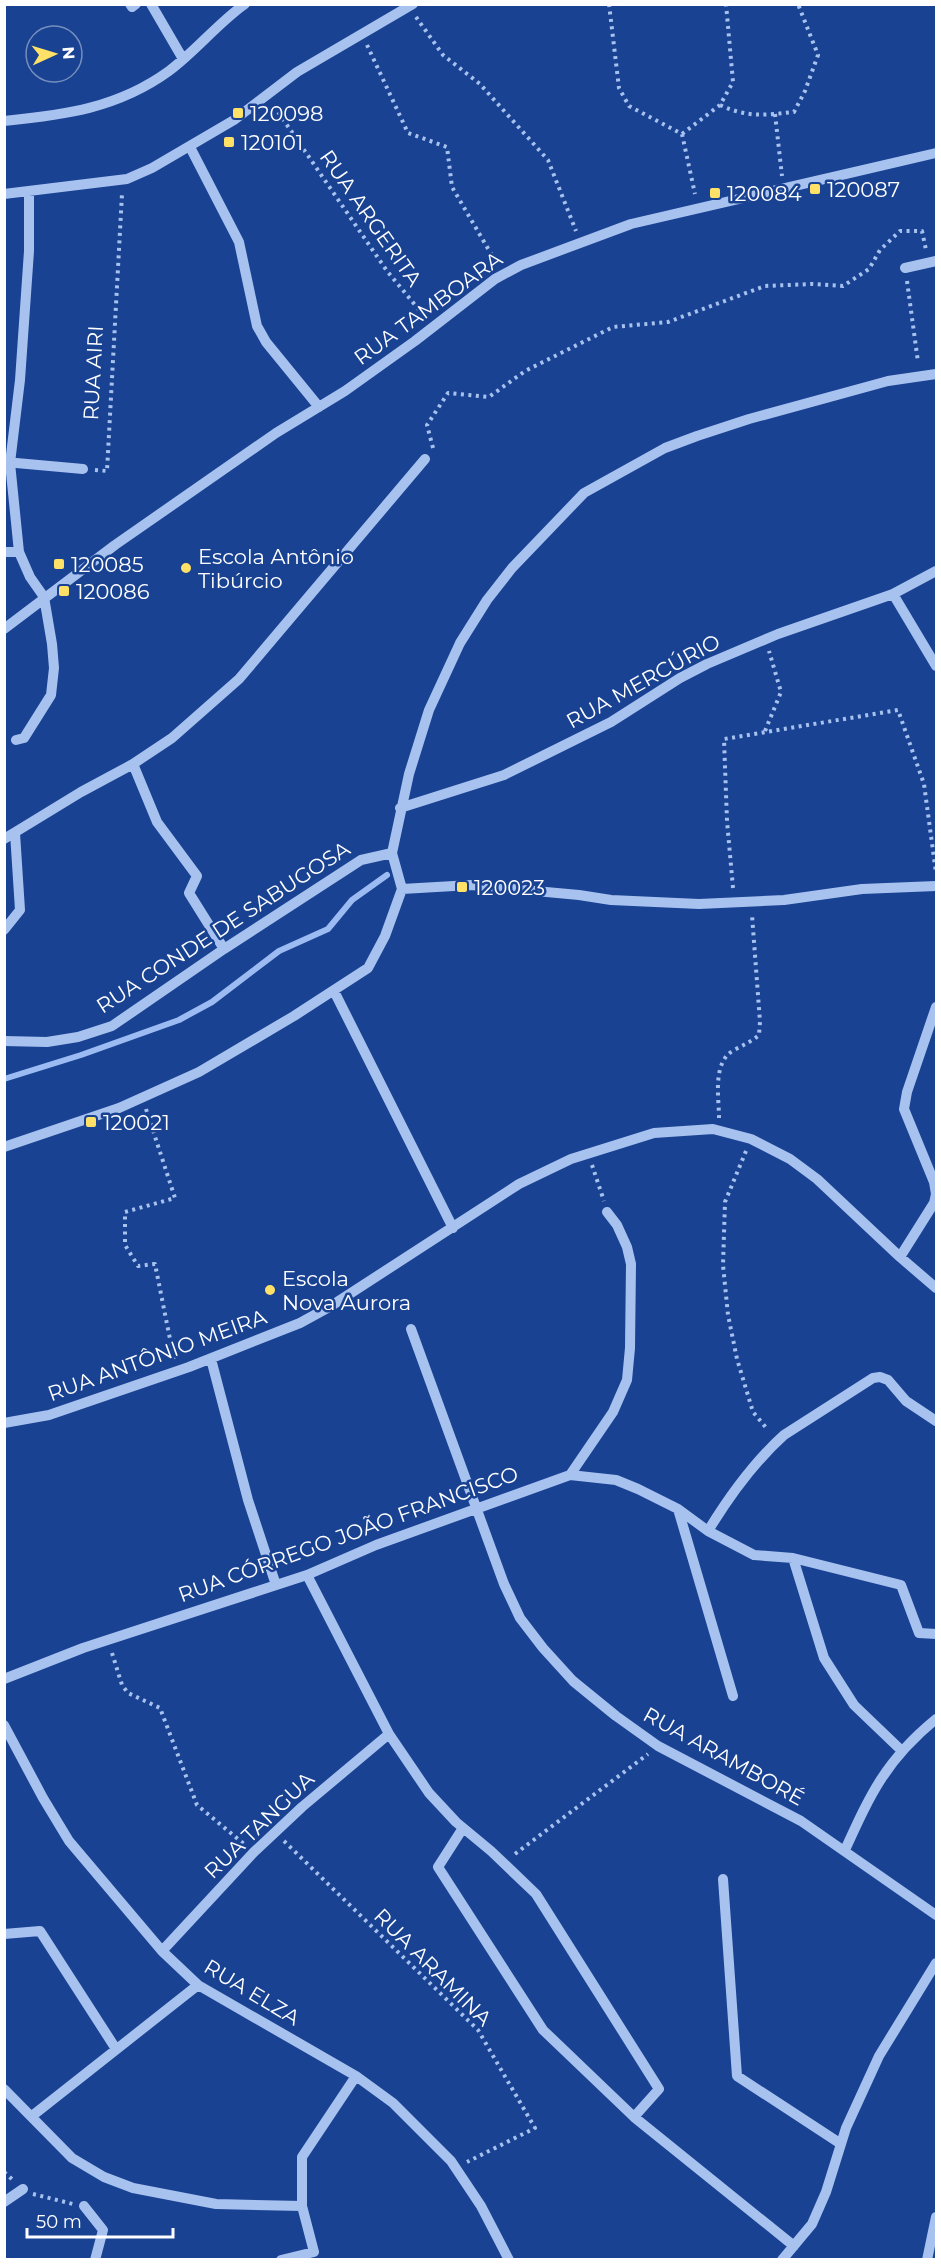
<svg xmlns="http://www.w3.org/2000/svg" width="941" height="2264" viewBox="0 0 941 2264" font-family="Montserrat,sans-serif">
<style>
.lines{fill:none;stroke-linecap:round;stroke-linejoin:round}
.stream{stroke:#9bbbf2;stroke-width:6}
.path{stroke:#a8c2f0;stroke-width:4;stroke-dasharray:3 4.5;stroke-linecap:butt}
.minor{stroke:#a8c2f0;stroke-width:10}
.poi-dot{fill:#ffe167;stroke:#194292;stroke-width:2}
.labels{text-anchor:middle;dominant-baseline:central;stroke-width:5;stroke-linejoin:round;paint-order:stroke}
.poi-label{font-size:21px;fill:#fff;stroke:#194292;text-anchor:start}
.street-label{font-size:21px;fill:#fff;stroke:#194292}
</style>
<rect width="100%" height="100%" fill="#194292"/>
<g class="lines">
<path class="stream" d="M 4,1079 L 81,1055 L 179,1020 L 212,1002 L 279,951 L 328,929 L 352,900 L 387,875"/>
<path class="path" d="M 609,4 L 619,88 L 629,106 L 682,134
M 416,17 L 443,55 L 480,84 L 548,160 L 576,231
M 367,45 L 408,133 L 447,147 L 452,187 L 497,264
M 720,105 C 748,118 765,115 794,112 L 805,91 L 818,55 L 798,4
M 274,106 L 387,271 L 425,317
M 775,114 L 782,176
M 682,134 L 720,105 L 733,82 L 726,4
M 682,134 L 695,194
M 907,281 L 918,362
M 433,448 L 427,425 L 448,393 L 489,397 L 525,371 L 613,327 L 668,322 L 765,286 L 812,284 L 843,286 L 869,269 L 880,250 L 900,231 L 922,231 L 926,250
M 95,470 L 107,471 L 122,194
M 765,731 L 781,692 L 769,651
M 733,888 L 727,821 L 724,739 L 898,710 L 924,784 L 936,873
M 146,1109 L 175,1198 L 125,1212 L 125,1245 L 138,1266 L 155,1264 L 174,1359
M 719,1118 C 719,1097 712,1062 734,1050 C 743,1045 751,1042 759,1035 L 760,1022 L 752,915
M 746,1151 L 725,1202 L 723,1265 L 728,1315 L 737,1359 L 753,1412 L 768,1430
M 592,1165 L 604,1201
M 112,1653 L 122,1685 L 128,1693 L 160,1708 L 197,1805 L 244,1844
M 284,1841 L 478,2030 L 535,2128 L 467,2162
M 515,1854 L 648,1754
M 4,2172 L 13,2180
M 33,2194 L 73,2204"/>
<path class="minor" d="M 130,4 L 132,7 L 136,4
M 151,4 L 183,59
M 4,121 C 65,115 118,108 169,71 C 196,51 218,23 245,4
M 190,147 L 239,242 L 257,326 L 266,342 L 319,407
M 4,194 L 127,179 L 152,168 L 234,120 L 297,72 L 413,4
M 905,268 L 936,261
M 5,462 L 83,469
M 4,552 L 19,552
M 893,594 L 936,666
M 4,629 L 115,545 L 276,433 L 345,391 L 415,341 L 495,279 L 521,265 L 631,224 L 936,153
M 16,740 L 24,738 L 51,695 L 54,668 L 52,644 L 44,597 L 30,577 L 19,552 L 10,463 L 20,380 L 29,251 L 29,192
M 133,764 L 157,822 L 197,876 L 189,893 L 224,949
M 400,808 L 504,775 L 611,722 L 680,678 L 707,664 L 778,634 L 893,594 L 936,571
M 4,839 L 81,792 L 133,764 L 172,738 L 239,679 L 425,459
M 402,889 L 471,885 L 579,895 L 611,900 L 699,904 L 784,900 L 862,889 L 936,886
M 4,930 L 20,910 L 15,833
M 334,991 L 453,1228
M 4,1041 L 47,1042 L 78,1037 L 112,1026 L 224,949 L 361,860 L 392,853
M 4,1147 L 119,1108 L 199,1072 L 294,1016 L 368,968 L 385,936 L 402,889 L 392,853 L 409,774 L 429,710 L 460,643 L 487,600 L 512,568 L 584,493 L 665,448 L 697,436 L 749,419 L 888,381 L 936,374
M 900,1257 L 934,1203 L 936,1194 L 934,1182 L 904,1109 L 907,1092 L 936,1007
M 411,1329 L 504,1584 L 520,1618 L 543,1648 L 573,1681 L 616,1716 L 658,1746 L 801,1821 L 936,1915
M 211,1359 L 248,1500 L 276,1585
M 4,1423 L 49,1415 L 189,1367 L 300,1323 L 331,1306 L 519,1184 L 571,1159 L 654,1133 L 713,1129 L 751,1139 L 790,1159 L 817,1179 L 900,1257 L 936,1288
M 570,1475 L 613,1412 L 627,1380 L 630,1348 L 631,1264 L 627,1247 L 617,1225 L 607,1212
M 678,1509 L 733,1696
M 708,1531 C 730,1495 753,1463 784,1435 L 873,1378 L 880,1377 L 888,1380 L 906,1401 L 936,1421
M 793,1558 L 824,1658 L 854,1705 L 902,1751
M 307,1575 L 389,1734 L 429,1793 L 456,1822 L 491,1851 L 536,1894 L 659,2089 L 634,2117
M 4,1679 L 83,1648 L 307,1575 L 376,1545 L 570,1475 L 616,1480 L 638,1489 L 678,1509 L 708,1531 L 754,1555 L 793,1558 L 901,1585 L 919,1633 L 936,1634
M 4,1725 L 43,1798 L 69,1841 L 162,1951 L 198,1985 L 356,2076 L 393,2103 L 451,2161 L 481,2206 L 509,2260
M 463,1828 L 438,1867 L 543,2030 L 634,2117 L 794,2246
M 845,1850 C 871,1793 886,1760 936,1719
M 723,1879 L 737,2076 L 841,2144
M 4,1934 L 40,1931 L 116,2049
M 162,1951 L 254,1852 L 302,1807 L 389,1734
M 4,2089 L 72,2158 L 104,2177 L 133,2188 L 216,2204 L 302,2206
M 32,2116 L 198,1985
M 4,2202 L 23,2189
M 84,2206 L 103,2230 L 95,2260
M 281,2260 L 314,2252 L 302,2206 L 302,2157 L 356,2076
M 782,2260 L 812,2224 L 826,2192 L 846,2128 L 879,2056 L 936,1963
M 927,2260 L 936,2217"/>
</g>
<g class="poi-dot">
<rect x="232" y="107" width="12" height="12" rx="3"/>
<rect x="223" y="136" width="12" height="12" rx="3"/>
<rect x="809" y="183" width="12" height="12" rx="3"/>
<rect x="709" y="187" width="12" height="12" rx="3"/>
<rect x="53" y="558" width="12" height="12" rx="3"/>
<circle cx="186" cy="568" r="6"/>
<rect x="58" y="585" width="12" height="12" rx="3"/>
<rect x="456" y="881" width="12" height="12" rx="3"/>
<rect x="85" y="1116" width="12" height="12" rx="3"/>
<circle cx="270" cy="1290" r="6"/>
</g>
<g class="labels">
<g class="poi-label">
<text x="250" y="113">120098</text>
<text x="241" y="142">120101</text>
<text x="827" y="189">120087</text>
<text x="727" y="193">120084</text>
<text x="198" y="556">Escola Antônio<tspan x="198" dy="24">Tibúrcio</tspan></text>
<text x="71" y="564">120085</text>
<text x="76" y="591">120086</text>
<text x="474" y="887">120023</text>
<text x="103" y="1122">120021</text>
<text x="282" y="1278">Escola<tspan x="282" dy="24">Nova Aurora</tspan></text>
</g>
<g class="street-label">
<text transform="translate(371 218) rotate(55)">RUA ARGERITA</text>
<text transform="translate(428 308) rotate(-36)">RUA TAMBOARA</text>
<text transform="translate(93 373) rotate(-87)">RUA AIRI</text>
<text transform="translate(643 681) rotate(-29)">RUA MERCÚRIO</text>
<text transform="translate(223 927) rotate(-33)">RUA CONDE DE SABUGOSA</text>
<text transform="translate(157 1355) rotate(-20)">RUA ANTÔNIO MEIRA</text>
<text transform="translate(348 1534) rotate(-20)">RUA CÓRREGO JOÃO FRANCISCO</text>
<text transform="translate(724 1756) rotate(29)">RUA ARAMBORÉ</text>
<text transform="translate(259 1825) rotate(-44)">RUA TANGUA</text>
<text transform="translate(433 1967) rotate(45)">RUA ARAMINA</text>
<text transform="translate(252 1992) rotate(31)">RUA ELZA</text>
</g>
</g>
<rect width="941" height="2264" fill="none" stroke="#ffffff" stroke-width="12"/>
<g transform="translate(54 54) rotate(86)"><circle r="28" fill="#194292" stroke="#758ebe" stroke-width="1.5"/>
<path d="M0-4.5L10 22L0 15L-10 22Z" fill="#ffe167"/>
<text y="-9" font-size="16" font-weight="bold" text-anchor="middle" fill="#ffffff">N</text>
</g>
<path d="M27 2228v9h146v-9" fill="none" stroke="#ffffff" stroke-width="3"/>
<text x="36" y="2228" font-size="18" fill="#ffffff" stroke="#194292" stroke-width="4.5" paint-order="stroke">50 m</text>
</svg>
